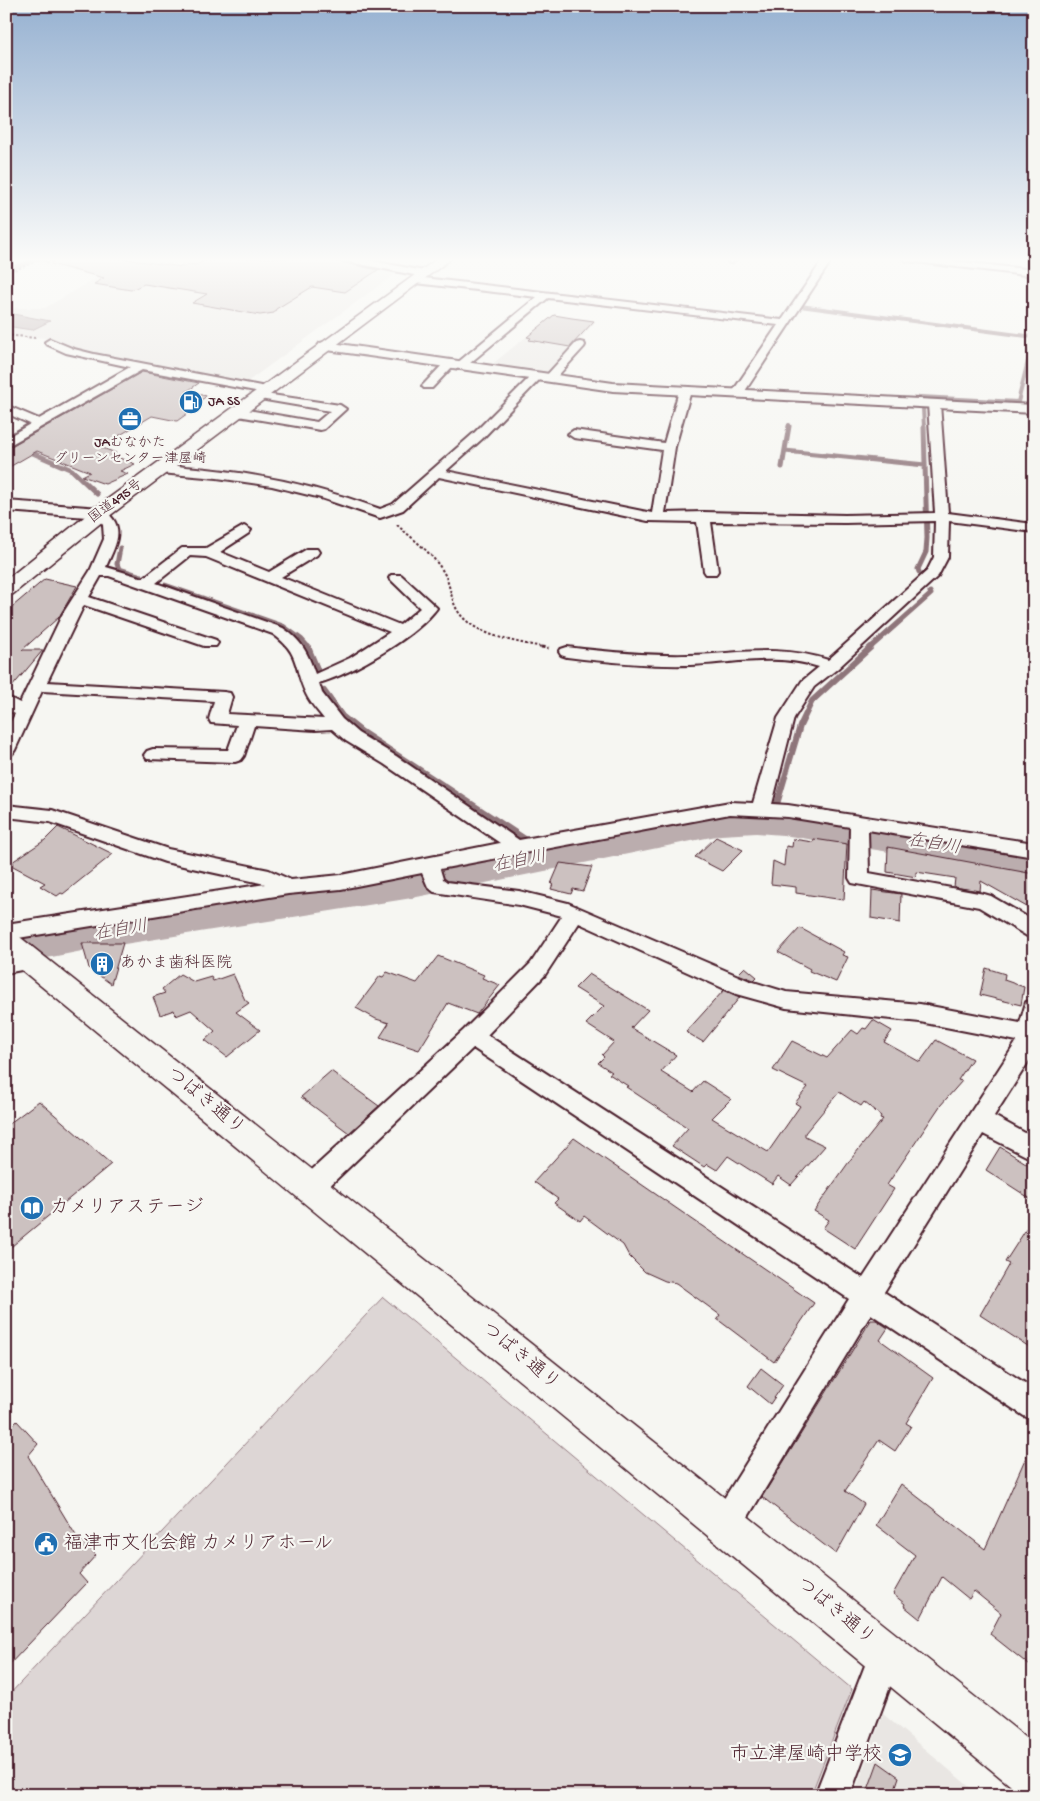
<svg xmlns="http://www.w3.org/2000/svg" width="1040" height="1801" viewBox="0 0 1040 1801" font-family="'Gochi Hand','Klee One',sans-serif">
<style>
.built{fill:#e9e6e3}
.green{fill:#ddd6d5;stroke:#947a80}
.water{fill:#bbadae;stroke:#8e747a}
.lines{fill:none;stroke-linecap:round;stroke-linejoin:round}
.stream-far2{stroke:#8e747a;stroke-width:4}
.stream-far1{stroke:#8e747a;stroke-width:5}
.stream{stroke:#8e747a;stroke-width:6}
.river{fill:#bbadae;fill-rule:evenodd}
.building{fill:#ccc1c0;stroke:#4a1f2b}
.minor-casing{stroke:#4a1f2b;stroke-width:4}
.tertiary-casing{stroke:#4a1f2b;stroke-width:4}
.secondary-casing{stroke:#4a1f2b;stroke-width:3}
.trunk-casing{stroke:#4a1f2b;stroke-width:3}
.path-far1{stroke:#4a1f2b;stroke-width:2;stroke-dasharray:2.5 2;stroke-linecap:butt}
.path{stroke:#4a1f2b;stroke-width:3;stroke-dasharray:4.5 3;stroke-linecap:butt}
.minor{fill:#f6f6f2;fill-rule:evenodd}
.tertiary{fill:#f6f6f2;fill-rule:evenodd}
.secondary{fill:#f6f6f2;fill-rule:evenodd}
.trunk{fill:#f6f6f2;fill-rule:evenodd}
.labels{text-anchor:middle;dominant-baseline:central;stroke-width:4.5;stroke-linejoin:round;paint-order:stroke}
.far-poi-label{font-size:14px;fill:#4a1f2b;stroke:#f6f6f2;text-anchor:start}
.far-street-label{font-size:14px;fill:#4a1f2b;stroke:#f6f6f2}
.poi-label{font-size:16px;fill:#4a1f2b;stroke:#f6f6f2;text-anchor:start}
.water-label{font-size:18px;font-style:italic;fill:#6c4a52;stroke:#f6f6f2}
.near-street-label{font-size:19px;fill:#4a1f2b;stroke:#f6f6f2}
.near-poi-label{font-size:19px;fill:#4a1f2b;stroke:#f6f6f2;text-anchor:start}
</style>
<rect width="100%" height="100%" fill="#f6f6f2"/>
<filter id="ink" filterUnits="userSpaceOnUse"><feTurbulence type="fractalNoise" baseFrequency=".02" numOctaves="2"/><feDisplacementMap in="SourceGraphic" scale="10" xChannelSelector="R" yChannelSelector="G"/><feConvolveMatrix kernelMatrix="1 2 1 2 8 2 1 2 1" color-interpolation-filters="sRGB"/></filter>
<g filter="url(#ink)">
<path class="built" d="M 56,258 L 145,258 L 137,259 L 177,266 L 192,258 L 337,258 L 399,271 L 243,385 L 73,350 L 45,338 L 6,334 L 6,310 L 16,308 L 45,308 L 98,277 L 36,264 Z
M 553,315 L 596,321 L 549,375 L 490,366 Z
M 883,1714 L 979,1795 L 854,1795 Z"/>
<path class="green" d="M 383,1297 L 852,1689 L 811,1795 L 6,1795 L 6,1698 Z"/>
<path class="water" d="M 13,314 L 50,321 L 32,330 L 6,326 L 6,318 Z"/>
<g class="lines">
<path class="stream-far2" d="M 6,270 L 41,258
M 800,306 L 1034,337
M 920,397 L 1018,402 L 1034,336
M 923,408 L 924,427
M 789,427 L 789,425"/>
<path class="stream-far1" d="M 12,444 L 72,470 L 97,494
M 785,451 L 925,465
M 782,467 L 789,426
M 120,548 L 117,564 L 119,569 L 141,576
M 919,572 L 918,569 L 926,552 L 927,538 L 924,426
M 165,585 L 283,626 L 301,639 L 309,648
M 870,648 L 931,594 L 930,592"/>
<path class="stream" d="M 308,647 L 317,669
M 324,691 L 342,716 L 362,732 L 525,839
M 777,804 L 800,726 L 812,701 L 871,647"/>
<path class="river" d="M 756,807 L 783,809 L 1034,847 L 1034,875 L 783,835 L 756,833 L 721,835 L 412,898 L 87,950 L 6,966 L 6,932 L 87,918 L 412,868 L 721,809 Z"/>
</g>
<path class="building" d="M 54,258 L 118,258 L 183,267 L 189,264 L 196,265 L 205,260 L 210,261 L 216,258 L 321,258 L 378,270 L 345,292 L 312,287 L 276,309 L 274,313 L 260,315 L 192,303 L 207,294 L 144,284 L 131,290 L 94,284 L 104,278 L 51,264 Z
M 554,315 L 572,318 L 594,321 L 570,347 L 529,340 L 531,338 L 527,337 Z
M 142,372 L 199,383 L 186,392 L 207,396 L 198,402 L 202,403 L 177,421 L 152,416 L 100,447 L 116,453 L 112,455 L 135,464 L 120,471 L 128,474 L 105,484 L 82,476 L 90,472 L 37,451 L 6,469 L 6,449 Z
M 45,579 L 77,586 L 59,617 L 22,650 L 43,650 L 6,694 L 6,612 Z
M 58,827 L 113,854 L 63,894 L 61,893 L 57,896 L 40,886 L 45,883 L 11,865 L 14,863 L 12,862 L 45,840 Z
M 716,837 L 743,850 L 722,871 L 695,857 Z
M 793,839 L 813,842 L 814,839 L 847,844 L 844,900 L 796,893 L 796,887 L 771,884 L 773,861 L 784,866 L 786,846 L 792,847 Z
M 888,847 L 1034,874 L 1034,911 L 981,881 L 980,891 L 954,887 L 955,878 L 916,872 L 916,877 L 887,872 Z
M 560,863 L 592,867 L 583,891 L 573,889 L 571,894 L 551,889 L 553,884 L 551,884 Z
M 872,890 L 901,894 L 900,923 L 871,918 Z
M 800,928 L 844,952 L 842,955 L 848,957 L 836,982 L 809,971 L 810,969 L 778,952 Z
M 82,943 L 123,943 L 111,984 L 89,968 Z
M 438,956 L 484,975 L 482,978 L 500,985 L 477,1014 L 448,1003 L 419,1050 L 380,1037 L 389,1023 L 376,1019 L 356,1008 L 380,976 L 383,977 L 387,972 L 417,983 Z
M 745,967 L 757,977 L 754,980 L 738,974 Z
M 986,968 L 1005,974 L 1004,980 L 1024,987 L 1021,1005 L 980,995 Z
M 180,974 L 194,982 L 211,977 L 213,981 L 233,974 L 245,1000 L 249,1003 L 236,1012 L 260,1030 L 227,1057 L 205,1040 L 215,1031 L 191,1010 L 176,1016 L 174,1010 L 160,1015 L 153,997 L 165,993 L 162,989 Z
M 589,974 L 648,1010 L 631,1028 L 676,1055 L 661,1072 L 693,1092 L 703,1081 L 731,1099 L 712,1118 L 768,1152 L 800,1106 L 795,1103 L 808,1087 L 773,1070 L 792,1041 L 827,1058 L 852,1030 L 858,1034 L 863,1028 L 866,1029 L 873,1020 L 892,1031 L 884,1042 L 920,1062 L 936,1040 L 972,1059 L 958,1080 L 962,1081 L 940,1106 L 887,1185 L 894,1189 L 855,1249 L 823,1228 L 829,1220 L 814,1211 L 851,1159 L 883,1119 L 880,1118 L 881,1116 L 864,1102 L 861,1106 L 839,1092 L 805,1133 L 805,1136 L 825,1146 L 791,1185 L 778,1176 L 772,1184 L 728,1156 L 717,1170 L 707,1164 L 704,1167 L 672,1146 L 688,1128 L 626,1087 L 628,1086 L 609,1074 L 612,1072 L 598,1063 L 604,1057 L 602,1055 L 614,1042 L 586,1024 L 604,1006 L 575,988 Z
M 724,990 L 740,997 L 703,1042 L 686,1032 Z
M 331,1071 L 379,1106 L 349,1133 L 301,1097 Z
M 39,1101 L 111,1164 L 6,1251 L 6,1126 Z
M 574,1138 L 814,1303 L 774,1362 L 717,1319 L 720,1315 L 676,1283 L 665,1281 L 645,1272 L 629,1256 L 623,1245 L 584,1216 L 580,1221 L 554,1203 L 558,1199 L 534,1182 Z
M 1000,1147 L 1034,1168 L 1034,1201 L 986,1170 Z
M 1034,1217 L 1034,1350 L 980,1315 L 1009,1264 L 1005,1262 Z
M 871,1320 L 876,1320 L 888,1328 L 880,1340 L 933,1378 L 906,1423 L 911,1426 L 895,1451 L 879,1440 L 845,1491 L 864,1504 L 836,1554 L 762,1497 Z
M 761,1368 L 783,1385 L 770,1404 L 748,1386 Z
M 17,1421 L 38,1444 L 28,1456 L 75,1534 L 96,1555 L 79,1574 L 87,1583 L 6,1668 L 6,1433 Z
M 1034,1439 L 1034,1669 L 990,1634 L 1001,1613 L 974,1591 L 969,1599 L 942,1577 L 920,1619 L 904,1606 L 905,1604 L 893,1594 L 915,1555 L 876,1525 L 901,1484 L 985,1549 Z
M 878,1762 L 899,1777 L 893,1795 L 866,1795 Z"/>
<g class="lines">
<g class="minor-casing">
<path id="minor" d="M 40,258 L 52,258 L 47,261 Z
M 340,258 L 357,258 L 424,271 L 429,274 L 424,277 L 345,261 Z
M 728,258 L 739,258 L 731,263 L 728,262 Z
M 824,258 L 833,258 L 743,394 L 737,397 L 731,394 L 778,325 L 548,298 L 464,368 L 456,368 L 454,366 L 456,364 L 537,297 L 415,283 L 410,280 L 415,277 L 782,320 Z
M 902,258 L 927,258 L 1034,270 L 1034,276 L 907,261 Z
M 50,339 L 74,349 L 94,354 L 266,387 L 272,390 L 266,393 L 142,370 L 6,447 L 6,438 L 30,424 L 6,413 L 6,405 L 39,419 L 130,367 L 66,353 L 46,344 L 45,342 Z
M 580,342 L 584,343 L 585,345 L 584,347 L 553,381 L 545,381 L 543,379 L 545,377 L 576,343 Z
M 449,361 L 455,364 L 453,366 L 432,388 L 424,388 L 422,386 L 424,384 L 445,362 Z
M 536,374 L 542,377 L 540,379 L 482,439 L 446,471 L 652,513 L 662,450 L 574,438 L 568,434 L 574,430 L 664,443 L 679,391 L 685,388 L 691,391 L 675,447 L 665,513 L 703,512 L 845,515 L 935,513 L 928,404 L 934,400 L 940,404 L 948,513 L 1034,524 L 1034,532 L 949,521 L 948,557 L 938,576 L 837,669 L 814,687 L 794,718 L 772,804 L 788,805 L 1034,843 L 1034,857 L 868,830 L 869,873 L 984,894 L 991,896 L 1034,921 L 1034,938 L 1027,936 L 979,907 L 852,883 L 849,878 L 850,827 L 788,817 L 730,814 L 440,869 L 443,879 L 447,882 L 519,891 L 568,903 L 750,981 L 786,992 L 920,1004 L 1020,1023 L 1026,1002 L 1034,1000 L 1034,1053 L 994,1116 L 1034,1138 L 1034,1160 L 983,1134 L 884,1292 L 1034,1389 L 1034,1420 L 1024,1416 L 871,1314 L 737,1535 L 726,1539 L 715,1535 L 711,1524 L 715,1513 L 849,1299 L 473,1048 L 320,1195 L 311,1198 L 302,1195 L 299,1187 L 302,1179 L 464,1030 L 531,963 L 562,916 L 519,905 L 434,892 L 428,887 L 422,873 L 341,889 L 288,894 L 6,940 L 6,924 L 265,884 L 165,862 L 50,822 L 6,817 L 6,805 L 52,810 L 168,849 L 269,870 L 291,880 L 341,875 L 500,843 L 384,764 L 346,741 L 332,729 L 315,730 L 254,726 L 244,756 L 241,760 L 235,762 L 147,759 L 144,755 L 147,751 L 153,749 L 228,750 L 237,725 L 211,723 L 209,719 L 214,701 L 42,691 L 15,750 L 12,754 L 6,755 L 6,731 L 15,714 L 6,709 L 6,696 L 20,703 L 62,615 L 90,571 L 104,539 L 103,525 L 94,513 L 101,509 C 107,510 109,514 113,519 C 124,534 112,552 106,567 L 143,578 L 182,548 L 206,548 L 244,526 L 251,530 L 249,533 L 220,552 L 269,572 L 307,549 L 317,549 L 319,552 L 317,555 L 281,577 L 400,625 L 420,608 L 389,578 L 391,575 L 401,575 L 437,608 C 417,636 352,674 319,683 L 322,693 L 342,719 L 358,733 L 396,756 L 519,840 L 730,802 L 753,803 L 778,718 L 802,681 L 819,667 C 777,653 733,663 690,665 C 648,666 608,662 567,657 L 561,655 L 559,652 L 561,649 L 567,647 C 608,652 648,656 689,655 C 738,654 779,644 828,660 L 927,571 L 934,557 L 935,521 L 845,523 L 711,522 L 718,571 L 716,574 L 706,574 L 704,571 L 697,522 L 648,521 L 439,477 L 403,510 L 380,518 L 321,498 L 272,486 L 217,478 L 160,473 L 154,469 C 160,462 177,466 186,467 C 253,472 317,486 380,509 L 393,504 L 474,433 L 532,375 ZM 190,556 L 206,557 L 390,632 L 350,658 L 315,674 C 308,653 302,641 283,628 L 156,583 ZM 101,576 L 109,576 L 273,634 C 301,654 293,667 306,694 C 310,703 318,711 324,719 L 227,714 L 232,697 L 230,693 L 224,692 L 47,682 L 84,605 L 204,646 L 216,646 L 218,643 L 216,640 L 89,597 ZM 579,923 L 736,994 L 786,1008 L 920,1022 L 1017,1041 L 863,1278 L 487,1035 L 545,975 Z
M 258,393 L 340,405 L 346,409 L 324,429 L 320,430 L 232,415 L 230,412 L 232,409 L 236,408 L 317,422 L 330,411 L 254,398 L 252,396 L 254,394 Z
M 30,953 L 37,955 L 41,961 L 37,967 L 6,973 L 6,957 Z
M 886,1638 L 898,1642 L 902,1654 L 850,1795 L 815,1795 L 874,1642 Z"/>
</g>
<g class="tertiary-casing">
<path id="tertiary" d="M 325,342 L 613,383 L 1034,405 L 1034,413 L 613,391 L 320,349 L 318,346 L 320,343 Z
M 6,501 L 101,508 L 107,509 L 109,513 L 107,517 L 101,518 L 6,511 Z"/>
</g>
<g class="secondary-casing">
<path id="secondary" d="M 6,931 L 16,934 L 1034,1744 L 1034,1795 L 1027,1795 L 1017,1791 L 6,957 Z"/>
</g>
<g class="trunk-casing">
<path id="trunk" d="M 438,258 L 452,258 L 108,517 L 13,594 L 6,596 L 6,580 L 94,509 Z"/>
</g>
<path class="path-far1" d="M 6,273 L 33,263
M 6,335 L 36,338
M 397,525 C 414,540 434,554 445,575 C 451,587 451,603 460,614 C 477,637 522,643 548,648"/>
<path class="path" d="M 541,647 L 549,648"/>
<use href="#minor" class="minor"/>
<use href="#tertiary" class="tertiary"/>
<use href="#secondary" class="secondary"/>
<use href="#trunk" class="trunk"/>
</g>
</g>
<linearGradient id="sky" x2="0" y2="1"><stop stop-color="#96b1d1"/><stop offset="0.51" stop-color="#fbfbf9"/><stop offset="1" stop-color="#fbfbf9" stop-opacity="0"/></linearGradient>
<rect width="1040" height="510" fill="url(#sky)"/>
<defs>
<g id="fuel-disc" transform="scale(1.25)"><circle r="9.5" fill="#1f6fb2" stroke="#f6f6f2"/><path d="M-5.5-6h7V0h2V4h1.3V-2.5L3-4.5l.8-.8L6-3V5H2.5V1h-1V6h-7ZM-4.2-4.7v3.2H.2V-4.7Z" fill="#fff"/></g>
<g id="office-disc" transform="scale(1.25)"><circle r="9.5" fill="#1f6fb2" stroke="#f6f6f2"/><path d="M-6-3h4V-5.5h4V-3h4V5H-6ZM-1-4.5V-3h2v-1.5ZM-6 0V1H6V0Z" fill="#fff"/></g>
<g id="building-disc" transform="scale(1.25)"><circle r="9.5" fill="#1f6fb2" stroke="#f6f6f2"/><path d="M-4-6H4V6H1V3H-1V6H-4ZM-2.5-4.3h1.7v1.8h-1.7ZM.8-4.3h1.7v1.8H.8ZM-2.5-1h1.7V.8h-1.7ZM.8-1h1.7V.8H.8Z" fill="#fff"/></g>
<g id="library-disc" transform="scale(1.25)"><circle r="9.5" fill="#1f6fb2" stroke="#f6f6f2"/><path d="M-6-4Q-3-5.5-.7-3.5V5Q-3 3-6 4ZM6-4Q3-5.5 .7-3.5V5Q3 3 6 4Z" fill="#fff"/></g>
<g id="civic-disc" transform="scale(1.25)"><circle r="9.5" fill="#1f6fb2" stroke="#f6f6f2"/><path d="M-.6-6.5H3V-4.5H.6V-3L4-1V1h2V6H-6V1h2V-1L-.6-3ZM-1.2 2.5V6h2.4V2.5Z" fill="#fff"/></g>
<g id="school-disc" transform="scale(1.25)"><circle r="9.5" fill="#1f6fb2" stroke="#f6f6f2"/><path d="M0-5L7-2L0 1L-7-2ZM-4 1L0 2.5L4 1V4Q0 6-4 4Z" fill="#fff"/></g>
</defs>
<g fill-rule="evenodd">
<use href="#fuel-disc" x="191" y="402"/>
<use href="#office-disc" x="130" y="419"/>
<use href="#building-disc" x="102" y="964"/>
<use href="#library-disc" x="32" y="1208"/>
<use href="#civic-disc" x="46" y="1544"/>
<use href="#school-disc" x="900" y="1755"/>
</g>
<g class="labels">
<g class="far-poi-label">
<text x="208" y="402">JA SS</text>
<text x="130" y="443" text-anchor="middle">JAむなかた<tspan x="130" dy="16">グリーンセンター津屋崎</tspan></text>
</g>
<g class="far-street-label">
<text transform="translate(116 502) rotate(-37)">国道495号</text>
</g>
<g class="poi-label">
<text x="120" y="964">あかま歯科医院</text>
</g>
<g class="water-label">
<text transform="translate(934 845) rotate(9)">在自川</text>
<text transform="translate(520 862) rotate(-11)">在自川</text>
<text transform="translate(121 931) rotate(-9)">在自川</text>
</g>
<g class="near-street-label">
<text transform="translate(205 1102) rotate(39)">つばき通り</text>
<text transform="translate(520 1357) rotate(39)">つばき通り</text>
<text transform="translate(835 1612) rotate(39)">つばき通り</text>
</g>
<g class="near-poi-label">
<text x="50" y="1208">カメリアステージ</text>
<text x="64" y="1544">福津市文化会館 カメリアホール</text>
<text x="882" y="1755" text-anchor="end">市立津屋崎中学校</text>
</g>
</g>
<rect width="1040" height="1801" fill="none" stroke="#f6f6f2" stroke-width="25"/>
<rect x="12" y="12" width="1015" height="1776" fill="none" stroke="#4a1f2b" stroke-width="2" filter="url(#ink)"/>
</svg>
